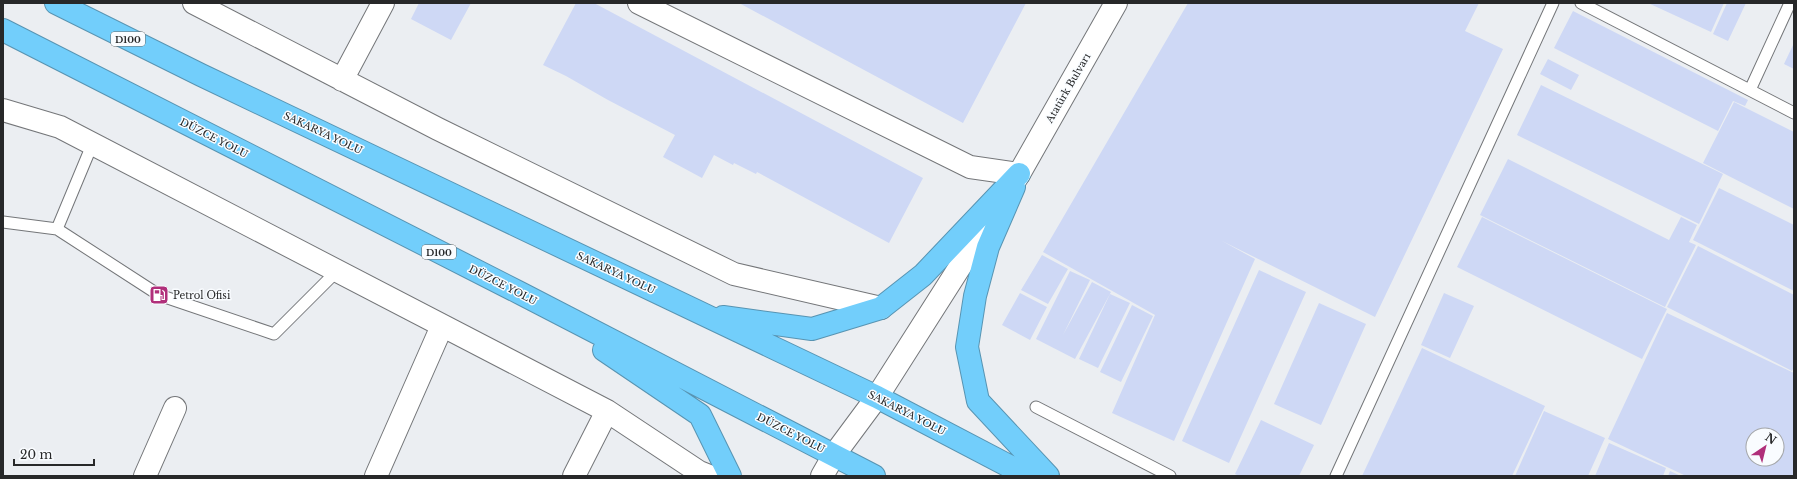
<svg xmlns="http://www.w3.org/2000/svg" width="1797" height="479" viewBox="0 0 1797 479" font-family="'Libre Baskerville',serif">
<style>
.building{fill:#ced8f5;fill-rule:evenodd}
.lines{fill:none;stroke-linecap:round;stroke-linejoin:round}
.lane-casing{stroke:#747679;stroke-width:13}
.street-casing{stroke:#747679;stroke-width:24}
.secondary-casing{stroke:#747679;stroke-width:24}
.highway-casing{stroke:#5894b2;stroke-width:24}
.lane{stroke:#fff;stroke-width:11}
.street{stroke:#fff;stroke-width:22}
.secondary{stroke:#fff;stroke-width:22}
.highway{stroke:#72cefb;stroke-width:22}
.labels{text-anchor:middle;dominant-baseline:central;stroke-width:3;stroke-linejoin:round;paint-order:stroke}
.shield{fill:#f9fcff;stroke:#666869;stroke-width:1}
.shield-label{font-size:9px;font-weight:bold;fill:#272829}
.street-label{font-size:10px;fill:#272829;stroke:#f9fcff}
.poi-label{font-size:10px;fill:#272829;stroke:#f9fcff;text-anchor:start}
</style>
<rect width="100%" height="100%" fill="#ebeef2"/>
<path class="building" d="M 419,3 L 471,3 L 451,40 L 411,19 Z
M 576,3 L 594,3 L 923,178 L 889,243 L 757,172 L 756,174 L 734,163 L 733,165 L 714,155 L 702,178 L 663,157 L 675,135 L 608,100 L 566,76 L 543,65 Z
M 739,3 L 1026,3 L 963,123 Z
M 1188,3 L 1479,3 L 1465,31 L 1503,49 L 1375,317 L 1222,241 L 1255,259 L 1174,441 L 1112,413 L 1155,315 L 1043,252 Z
M 1648,3 L 1724,3 L 1711,32 Z
M 1727,3 L 1746,3 L 1728,41 L 1713,34 Z
M 1573,11 L 1748,100 L 1745,106 L 1733,101 L 1718,131 L 1554,48 Z
M 1794,43 L 1794,69 L 1784,64 Z
M 1548,59 L 1579,75 L 1571,90 L 1540,74 Z
M 1541,85 L 1723,174 L 1699,224 L 1517,135 Z
M 1734,102 L 1794,132 L 1794,209 L 1703,163 Z
M 1508,159 L 1669,240 L 1681,217 L 1697,225 L 1689,242 L 1696,245 L 1665,307 L 1480,215 Z
M 1719,188 L 1794,225 L 1794,291 L 1693,240 Z
M 1482,217 L 1667,309 L 1642,359 L 1457,267 Z
M 1698,246 L 1794,295 L 1794,367 L 1792,371 L 1667,307 Z
M 1042,255 L 1068,269 L 1048,304 L 1021,290 Z
M 1259,270 L 1306,292 L 1229,463 L 1182,441 Z
M 1070,271 L 1090,280 L 1063,335 L 1092,282 L 1111,292 L 1075,359 L 1036,339 Z
M 1020,293 L 1047,307 L 1030,340 L 1002,325 Z
M 1444,293 L 1474,306 L 1450,358 L 1421,345 Z
M 1110,294 L 1130,303 L 1098,368 L 1079,359 Z
M 1319,303 L 1366,324 L 1321,425 L 1274,404 Z
M 1132,305 L 1153,316 L 1121,382 L 1100,372 Z
M 1667,313 L 1794,373 L 1794,476 L 1686,476 L 1608,439 ZM 1753,435 L 1777,435 L 1777,459 L 1753,459 Z
M 1422,348 L 1545,406 L 1512,476 L 1362,476 Z
M 1544,411 L 1605,438 L 1588,476 L 1515,476 Z
M 1261,420 L 1314,445 L 1299,476 L 1239,476 L 1235,474 Z
M 1609,443 L 1666,468 L 1663,476 L 1595,476 Z
M 1670,471 L 1681,476 L 1668,476 Z"/>
<g class="lines">
<g class="lane-casing">
<path id="lane" d="M 1581,3 L 1794,113
M 1750,90 L 1790,3
M 92,145 L 57,229 L 159,295 L 274,334 L 337,271
M 3,222 L 57,229
M 1036,407 L 1170,476
M 1336,476 L 1553,3"/>
</g>
<g class="street-casing">
<path id="street" d="M 194,3 L 438,129 L 734,274 L 881,308
M 639,3 L 970,167 L 1019,174 L 877,397 L 834,455 L 822,476
M 342,80 L 383,3
M 3,110 L 60,127 L 607,411 L 699,472 L 709,476
M 145,476 L 175,408
M 376,476 L 442,326
M 574,476 L 607,411"/>
</g>
<g class="secondary-casing">
<path id="secondary" d="M 1019,174 L 1116,3"/>
</g>
<g class="highway-casing">
<path id="highway" d="M 56,3 L 201,75 L 877,397 L 1028,476
M 3,30 L 520,293 L 874,476
M 1014,187 L 988,247 L 975,296 L 967,347 L 978,401 L 1048,476
M 723,317 L 812,329 L 881,308 L 923,275 L 1019,174
M 604,350 L 700,415 L 730,476"/>
</g>
<use href="#lane" class="lane"/>
<use href="#street" class="street"/>
<use href="#secondary" class="secondary"/>
<use href="#highway" class="highway"/>
</g>
<defs>
<g id="fuel-square" transform="scale(1)"><rect x="-9" y="-9" width="18" height="18" rx="4" fill="#b02f7a" stroke="#f9fcff"/><path d="M-5.5-6h7V0h2V4h1.3V-2.5L3-4.5l.8-.8L6-3V5H2.5V1h-1V6h-7ZM-4.2-4.7v3.2H.2V-4.7Z" fill="#fff"/></g>
</defs>
<g fill-rule="evenodd">
<use href="#fuel-square" x="159" y="295"/>
</g>
<g class="labels">
<g class="shield">
<rect x="111" y="32" width="34" height="14" rx="3"/>
<rect x="422" y="245" width="34" height="14" rx="3"/>
</g>
<g class="shield-label">
<text x="128" y="39">D100</text>
<text x="439" y="252">D100</text>
</g>
<g class="street-label">
<text transform="translate(1068 88) rotate(-60)">Atatürk Bulvarı</text>
<text transform="translate(323 133) rotate(25)">SAKARYA YOLU</text>
<text transform="translate(214 138) rotate(27)">DÜZCE YOLU</text>
<text transform="translate(616 273) rotate(25)">SAKARYA YOLU</text>
<text transform="translate(503 285) rotate(27)">DÜZCE YOLU</text>
<text transform="translate(907 413) rotate(27)">SAKARYA YOLU</text>
<text transform="translate(791 433) rotate(27)">DÜZCE YOLU</text>
</g>
<g class="poi-label">
<text x="173" y="295">Petrol Ofisi</text>
</g>
</g>
<rect width="1797" height="479" fill="none" stroke="#272829" stroke-width="8"/>
<g transform="translate(1765 447) rotate(35)"><circle r="19" fill="#f9fcff" stroke="#a5a7a9"/>
<path d="M0-3L7 15L0 10L-7 15Z" fill="#b02f7a"/>
<text y="-6" font-size="11" font-weight="bold" text-anchor="middle" fill="#272829">N</text>
</g>
<path d="M14 459v6h80v-6" fill="none" stroke="#272829" stroke-width="2"/>
<text x="20" y="459" font-size="12" fill="#272829" stroke="#f9fcff" stroke-width="3" paint-order="stroke">20 m</text>
</svg>
